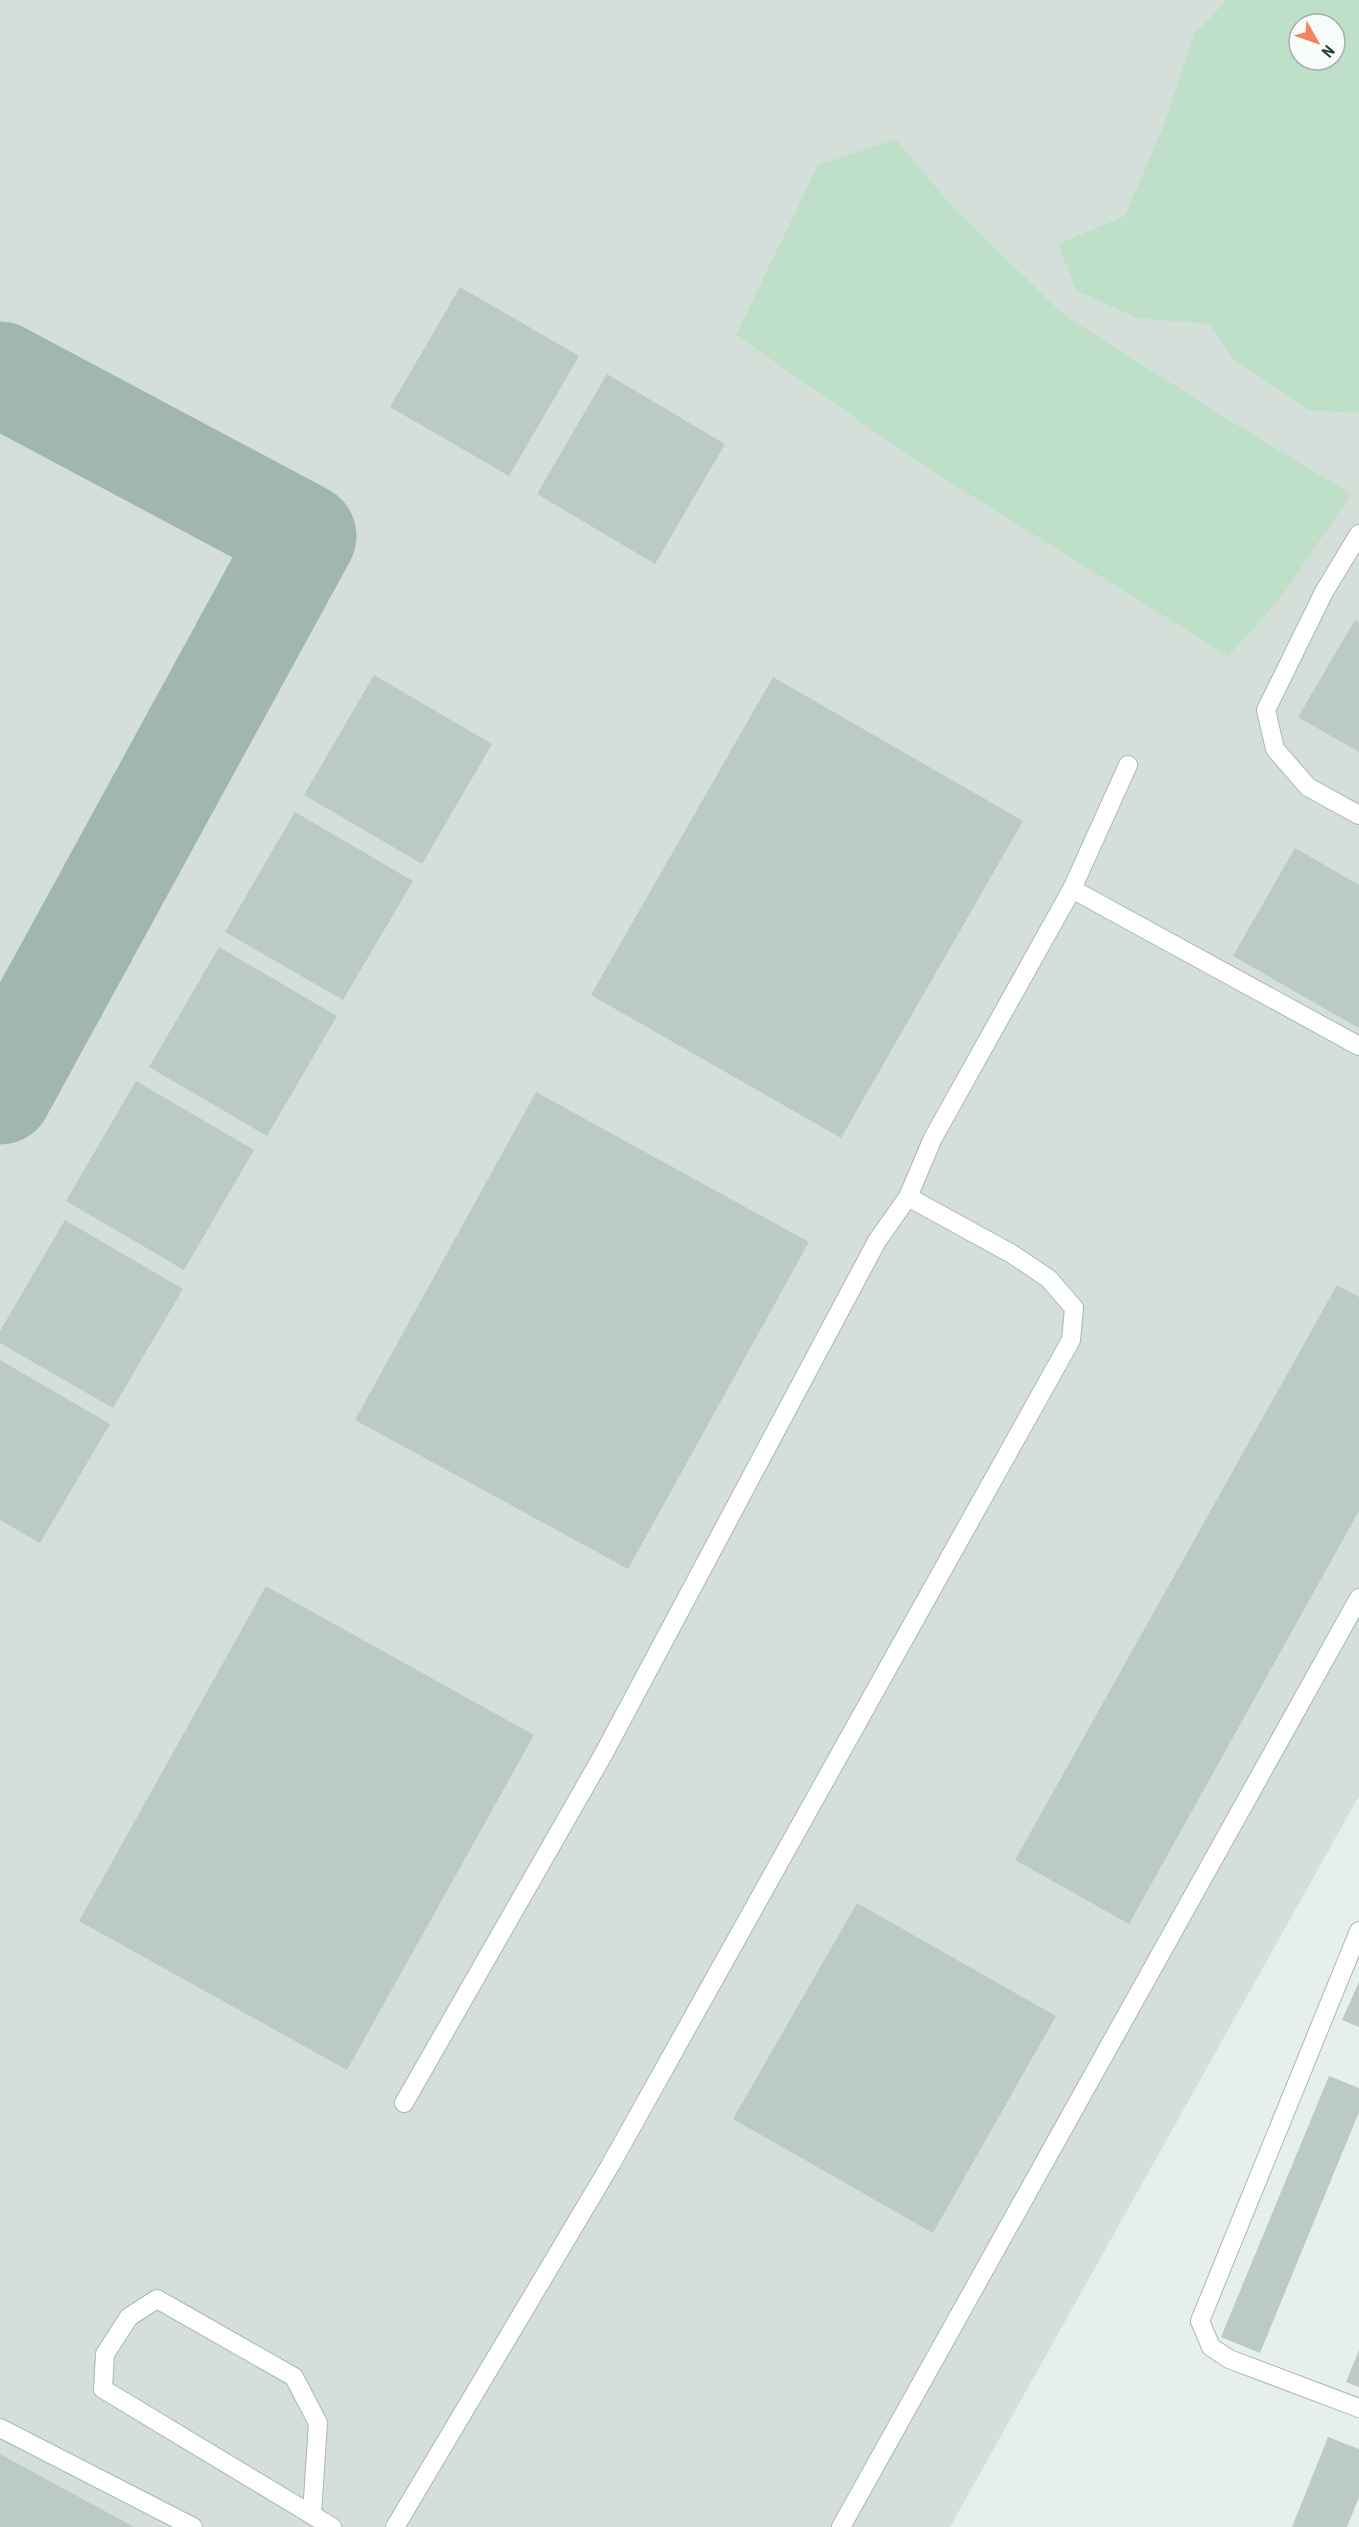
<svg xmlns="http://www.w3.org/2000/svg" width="1359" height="2527" viewBox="0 0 1359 2527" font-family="'Roboto Condensed',sans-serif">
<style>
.built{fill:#d4dfda;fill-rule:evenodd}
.green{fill:#bfe0c8;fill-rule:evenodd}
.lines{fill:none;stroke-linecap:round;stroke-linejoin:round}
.taxiway{stroke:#a2b6b0;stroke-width:105}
.building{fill:#bbcac4}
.minor-casing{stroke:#a8b8b2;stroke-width:20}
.minor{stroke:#fff;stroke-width:18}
</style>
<rect width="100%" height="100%" fill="#e6efeb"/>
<path class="built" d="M 0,0 L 1359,0 L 1359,1796 L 950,2527 L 0,2527 ZM 1299,24 L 1335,24 L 1335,60 L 1299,60 Z"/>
<path class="green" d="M 1227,0 L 1359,0 L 1359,413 L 1308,410 L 1233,359 L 1210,324 L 1136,318 L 1076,290 L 1058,244 L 1125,216 L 1165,122 L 1195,33 ZM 1299,24 L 1335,24 L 1335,60 L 1299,60 Z
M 896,139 L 953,208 L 1064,315 L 1221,415 L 1351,494 L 1281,598 L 1228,656 L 924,466 L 736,335 L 818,165 Z"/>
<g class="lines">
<path class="taxiway" d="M 0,374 L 304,536 L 0,1092"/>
</g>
<path class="building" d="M 460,287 L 579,356 L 509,476 L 390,407 Z
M 607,374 L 725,444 L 655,564 L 537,494 Z
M 1355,620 L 1359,623 L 1359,752 L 1298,717 Z
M 374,675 L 492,744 L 422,864 L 304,795 Z
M 773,677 L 1023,821 L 841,1138 L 591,995 Z
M 295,812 L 413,881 L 343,1000 L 225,932 Z
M 1295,848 L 1359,885 L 1359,1028 L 1233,956 Z
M 219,947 L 337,1016 L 267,1136 L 149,1067 Z
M 136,1081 L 254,1150 L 184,1270 L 66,1201 Z
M 536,1092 L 809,1242 L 628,1569 L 355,1420 Z
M 65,1220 L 183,1289 L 113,1408 L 0,1343 L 0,1331 Z
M 1337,1285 L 1359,1297 L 1359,1511 L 1129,1924 L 1015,1860 Z
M 0,1360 L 110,1424 L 40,1543 L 0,1520 Z
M 266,1586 L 534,1735 L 347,2070 L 79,1921 Z
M 857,1903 L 1056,2016 L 933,2233 L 733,2119 Z
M 1359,1982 L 1359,2027 L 1342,2020 Z
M 1329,2076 L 1359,2088 L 1359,2112 L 1260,2353 L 1221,2337 Z
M 1359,2350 L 1359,2387 L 1346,2382 Z
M 1328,2437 L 1359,2449 L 1359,2497 L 1347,2527 L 1292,2527 Z
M 0,2454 L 134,2527 L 0,2527 Z"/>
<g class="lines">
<g class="minor-casing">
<path id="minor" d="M 1359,534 L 1324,592 L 1266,710 L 1275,749 L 1308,787 L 1359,815
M 1072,889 L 1359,1046
M 1359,1931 L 1200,2321 L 1211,2347 L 1229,2359 L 1359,2408
M 404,2103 L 603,1755 L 877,1241 L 908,1197 L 933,1138 L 1072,889 L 1128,765
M 0,2428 L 193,2527
M 312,2514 L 318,2423 L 294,2377 L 157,2299 L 129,2317 L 105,2354 L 103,2389 L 332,2527
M 395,2527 L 611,2164 L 1071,1340 L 1074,1308 L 1049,1279 L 1012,1254 L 908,1197
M 841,2527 L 1359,1598"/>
</g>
<use href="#minor" class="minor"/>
</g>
<g transform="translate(1317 42) rotate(130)"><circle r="28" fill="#f7fbf9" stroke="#a3b1ad" stroke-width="1.5"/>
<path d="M0-4.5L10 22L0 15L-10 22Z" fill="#f4845f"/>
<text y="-9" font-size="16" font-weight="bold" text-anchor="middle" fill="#24423a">N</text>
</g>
</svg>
